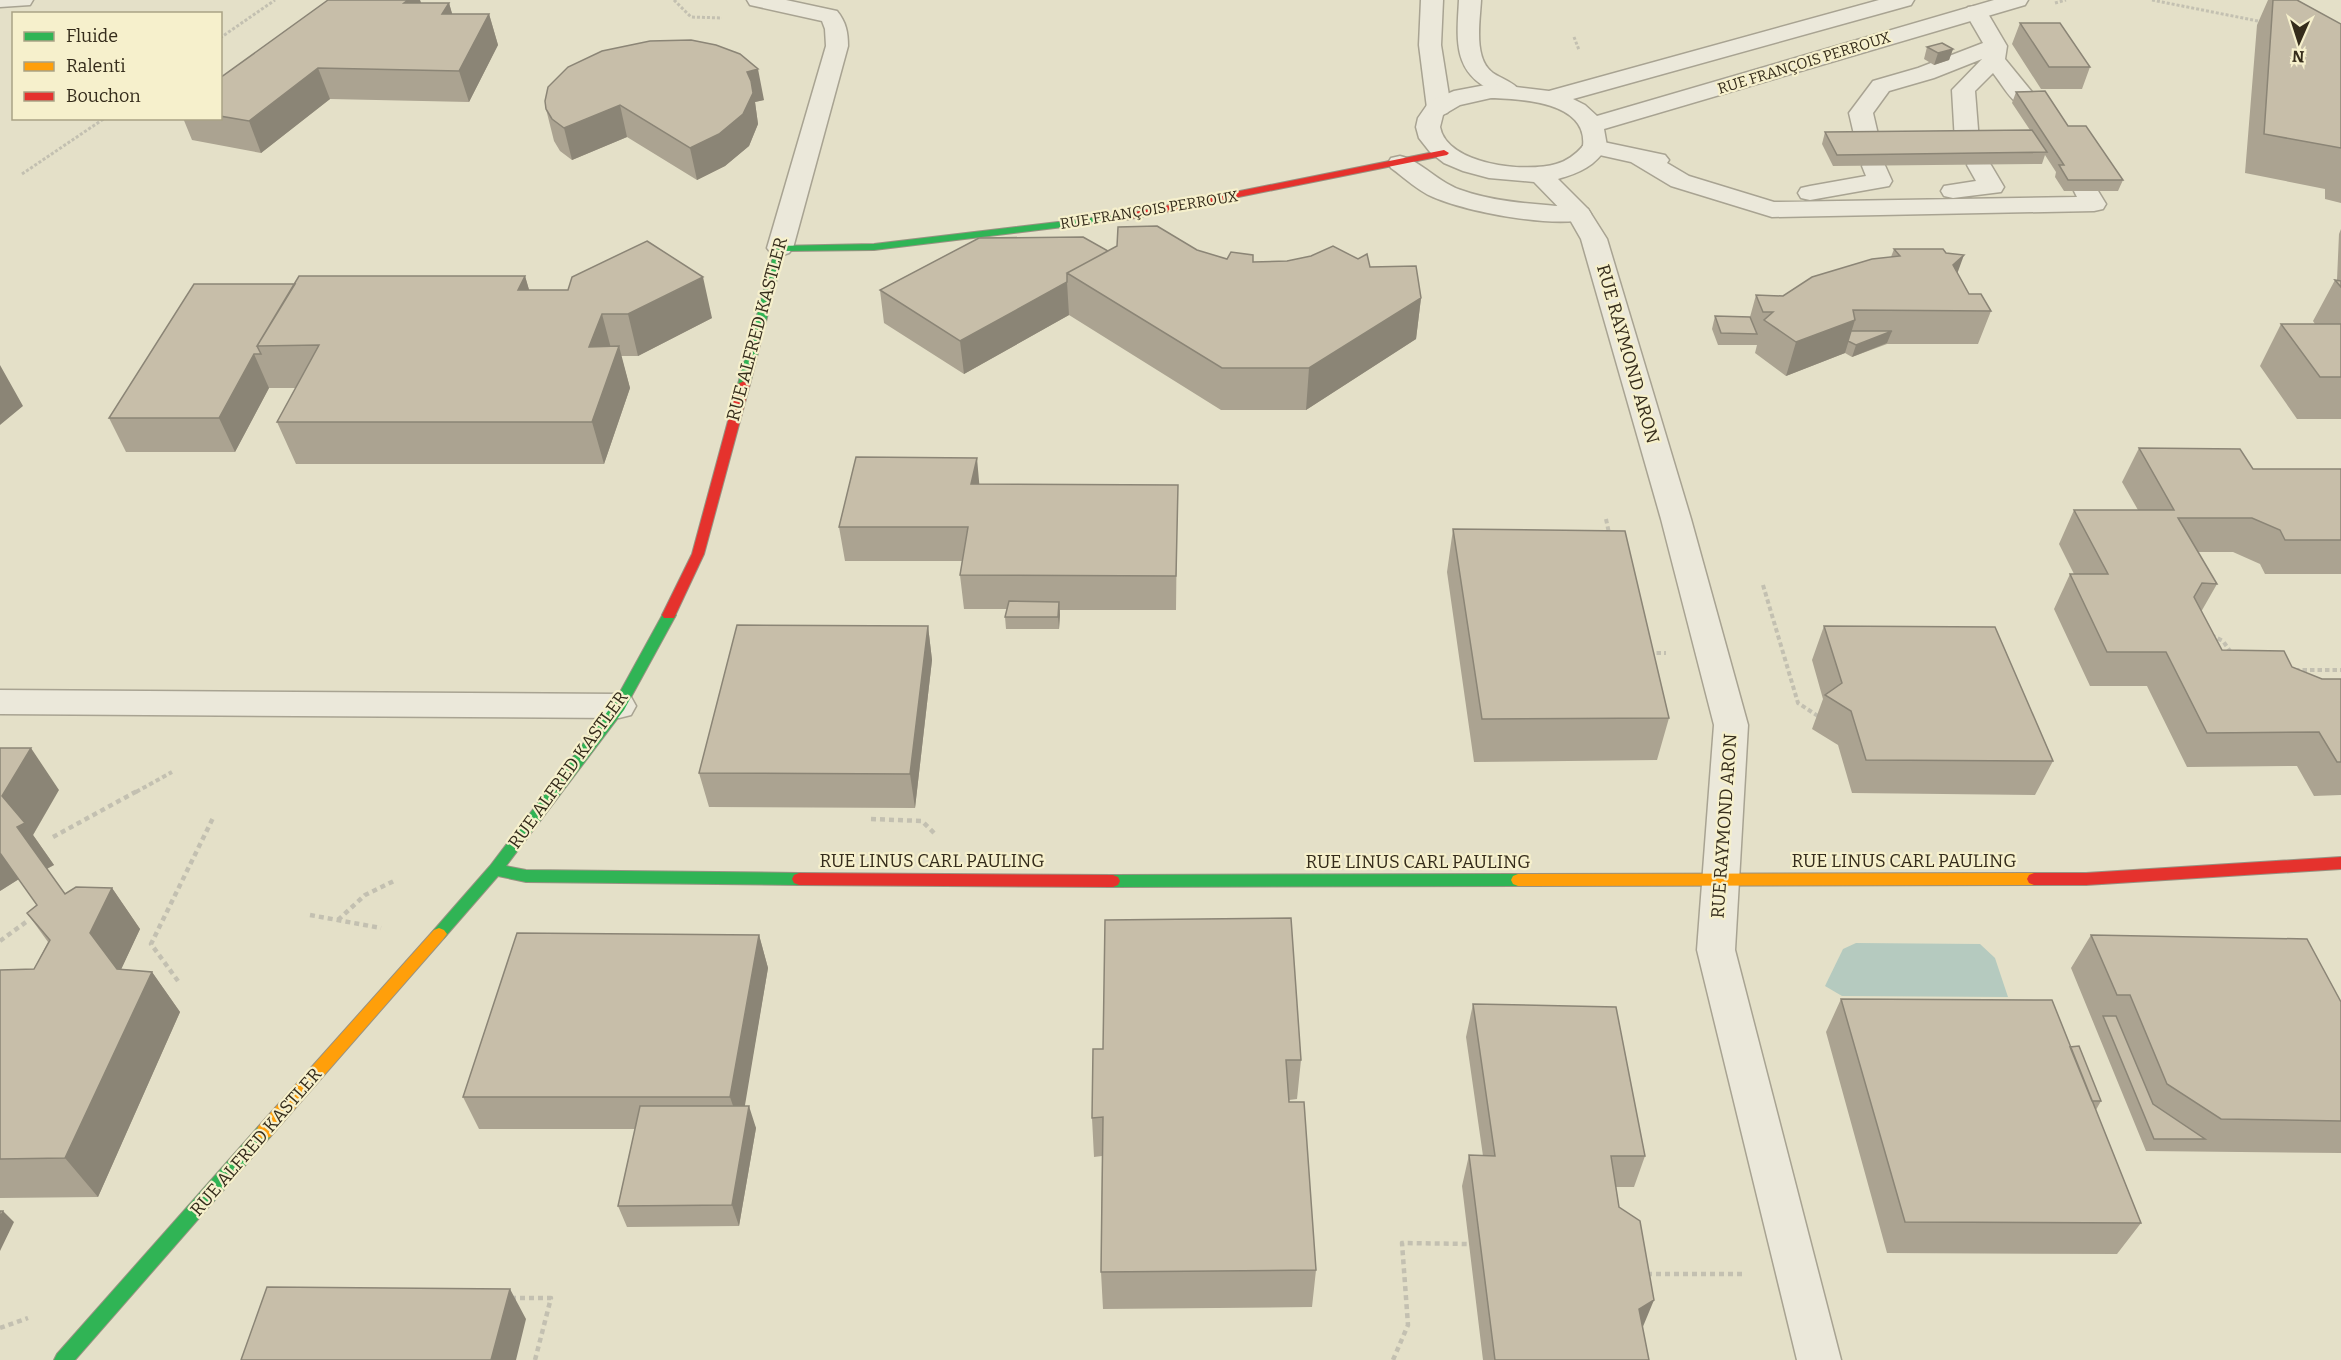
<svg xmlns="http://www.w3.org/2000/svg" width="2341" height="1360" viewBox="0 0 2341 1360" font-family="Bitter,serif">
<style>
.water{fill:#b5cabf}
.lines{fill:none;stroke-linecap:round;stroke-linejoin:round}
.lane-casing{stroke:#a8a392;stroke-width:3}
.street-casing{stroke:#a8a392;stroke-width:3}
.fast-casing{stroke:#989282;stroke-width:2}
.slow-casing{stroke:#989282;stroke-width:2}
.jam-casing{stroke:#989282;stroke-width:2}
.path-far2{stroke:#c3c0b1;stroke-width:3;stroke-dasharray:3 2;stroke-linecap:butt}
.path-far1{stroke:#c3c0b1;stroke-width:4;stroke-dasharray:4.5 3;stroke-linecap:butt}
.path{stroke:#c3c0b1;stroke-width:4.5;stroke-dasharray:5 4;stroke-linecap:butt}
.lane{fill:#ebe8da;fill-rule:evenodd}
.street{fill:#ebe8da;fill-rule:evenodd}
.fast{fill:#30b455;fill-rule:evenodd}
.slow{fill:#ff9f0a;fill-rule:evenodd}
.jam{fill:#e5322d;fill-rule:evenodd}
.wall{fill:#aba391}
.shaded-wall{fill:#8b8576}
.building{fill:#c7bea9;stroke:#8b8576;stroke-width:1.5}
.labels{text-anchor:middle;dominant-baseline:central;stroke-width:4.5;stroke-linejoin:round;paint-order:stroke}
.far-street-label{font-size:15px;fill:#352c1b;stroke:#f6f0cc}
.street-label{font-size:18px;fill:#352c1b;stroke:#f6f0cc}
</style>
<rect width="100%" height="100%" fill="#e4e0c8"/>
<path class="water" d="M 1856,943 L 1980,944 L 1995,958 L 2008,997 L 1842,996 L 1825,986 L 1843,949 Z"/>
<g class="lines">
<g class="lane-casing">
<path id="lane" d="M 747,0 L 786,0 L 837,11 C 846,22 848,32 848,46 L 793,248 L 789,253 L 780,256 L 771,253 L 767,248 L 826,46 L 825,29 L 822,21 L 750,5 Z
M 1421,0 L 1443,0 L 1441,45 L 1451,108 L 1447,113 L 1439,115 L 1431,113 L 1427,108 L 1419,45 Z
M 1459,0 L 1481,0 C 1480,21 1473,59 1493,73 C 1502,79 1514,82 1520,91 L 1517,96 C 1506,99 1500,95 1491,90 C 1452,71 1457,38 1459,0 Z
M 1976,6 L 1984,7 L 1987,12 L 2007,46 L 2005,59 L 2041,103 L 2037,108 C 2016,113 2005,88 1993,73 L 1975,91 L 1979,142 L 1975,147 L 1967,149 L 1959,147 L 1955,142 L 1952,90 L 1982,59 L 1934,78 L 1889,91 L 1873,113 L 1880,143 L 1876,148 L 1868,150 L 1860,148 L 1856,143 L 1849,113 L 1873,81 L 1918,68 L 1983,43 L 1965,12 L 1968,7 Z
M 1594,140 L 1665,155 L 1669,160 L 1667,163 L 1689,176 L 1774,202 L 2077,197 L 2074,191 L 2077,186 L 2086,184 L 2095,186 L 2106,204 L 2103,209 L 2094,211 L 1772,217 L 1671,186 L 1631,162 L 1586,152 L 1582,147 L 1586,142 Z
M 1400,156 C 1422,161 1439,184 1464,191 C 1490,200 1519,203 1546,205 C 1560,207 1574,205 1588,209 L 1591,214 L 1588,219 C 1551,228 1468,212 1433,197 C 1418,191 1405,178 1391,168 L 1388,163 L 1391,158 Z
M 1979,158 L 1988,160 L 2004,187 L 2001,192 L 1953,198 L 1944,196 L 1941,191 L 1944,186 L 1976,181 L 1967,165 L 1970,160 Z
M 1874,159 L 1883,161 L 1892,181 L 1889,186 L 1810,200 L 1801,198 L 1798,193 L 1801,188 L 1810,186 L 1866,176 L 1862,166 L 1865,161 Z
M 0,690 L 619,694 L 631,697 L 636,706 L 631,715 L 619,718 L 0,714 Z"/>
</g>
<g class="street-casing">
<path id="street" d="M 0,0 L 33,0 L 30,5 L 0,7 Z
M 1879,0 L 1914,0 L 1911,5 L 1573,99 L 1585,105 L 1597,116 L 1994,0 L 2028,0 L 2025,5 L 1604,129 L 1607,146 C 1596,166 1579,173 1558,179 L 1588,209 L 1607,239 L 1691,519 L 1748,725 L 1735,950 L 1841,1360 L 1797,1360 L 1697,950 L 1714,725 L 1661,519 L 1581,239 L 1569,218 L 1534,182 L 1489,178 L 1463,171 L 1444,163 L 1430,152 L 1419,138 L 1416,127 L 1418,118 L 1427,105 L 1435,99 L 1454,91 L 1491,84 L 1549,91 ZM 1491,98 C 1521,99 1588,102 1583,146 C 1575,155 1567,161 1556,164 C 1526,173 1447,165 1440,127 L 1443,115 L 1460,105 Z"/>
</g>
<g class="fast-casing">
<path id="fast" d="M 1125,214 L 1130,217 L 1129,219 L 874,250 L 784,251 L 750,384 L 744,387 L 738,384 L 776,246 L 874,244 Z
M 669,610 L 676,615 L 624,710 L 506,866 L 526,870 L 799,873 L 804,875 L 806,879 L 804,883 L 799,885 L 526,882 L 498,876 L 444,938 L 439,940 L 434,938 L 431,934 L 434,930 L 490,866 L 614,703 L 664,612 Z
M 1518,874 L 1523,876 L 1525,880 L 1523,884 L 1518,886 L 1113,887 L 1108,885 L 1106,881 L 1108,877 L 1113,875 Z
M 264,1125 L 270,1127 L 272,1132 L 270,1137 L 75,1360 L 54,1360 L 57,1354 L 258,1127 Z"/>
</g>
<g class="slow-casing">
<path id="slow" d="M 2034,873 L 2039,875 L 2041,879 L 2039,883 L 2034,885 L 1518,886 L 1513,884 L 1511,880 L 1513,876 L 1518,874 Z
M 439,928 L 444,930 L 447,934 L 444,938 L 270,1137 L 264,1139 L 258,1137 L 256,1132 L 258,1127 L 434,930 Z"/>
</g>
<g class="jam-casing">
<path id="jam" d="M 1444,150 L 1449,153 L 1447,155 L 1125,220 L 1120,217 L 1125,214 Z
M 744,381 L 750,384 L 704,554 L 674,618 L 664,618 L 662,615 L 692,554 L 738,384 Z
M 2341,857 L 2341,869 L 2086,885 L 2034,885 L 2029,883 L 2027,879 L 2029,875 L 2034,873 L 2086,873 Z
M 799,873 L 1113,875 L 1118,877 L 1120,881 L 1118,885 L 1113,887 L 799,885 L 794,883 L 792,879 L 794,875 Z"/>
</g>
<path class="path-far2" d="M 674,0 L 691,17 L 722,18
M 2152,0 L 2263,22
M 2055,3 L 2066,0
M 1574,37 L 1579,50
M 220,38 L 275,0
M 22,174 L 105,118"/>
<path class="path-far1" d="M 1606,519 L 1609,533
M 1763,585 L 1798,703 L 1821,718
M 2211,635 L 2223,641 L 2232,654
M 1649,653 L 1666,653
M 2295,670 L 2341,670
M 136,792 L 172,772"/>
<path class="path" d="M 871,819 L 922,821 L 936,835
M 53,837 L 139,790
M 310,915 L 381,928
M 338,920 L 365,895 L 396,880
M 0,941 L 26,922
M 178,981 L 151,944 L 214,816
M 1647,1274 L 1745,1274
M 511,1298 L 551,1298 L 535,1360
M 0,1328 L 28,1318
M 1393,1360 L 1408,1325 L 1402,1243 L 1470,1244"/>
<use href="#lane" class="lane"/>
<use href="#street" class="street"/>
<use href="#fast" class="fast"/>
<use href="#slow" class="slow"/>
<use href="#jam" class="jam"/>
</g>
<path class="wall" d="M 328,0 L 420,0 L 421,3 L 449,3 L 452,14 L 489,14 L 498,45 L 469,102 L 330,99 L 261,153 L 192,140 L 183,118 L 220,118 L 220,78 Z
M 2268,0 L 2297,0 L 2341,24 L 2341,203 L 2325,199 L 2325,189 L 2245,173 L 2257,25 Z
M 2020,23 L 2090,67 L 2082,89 L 2041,89 L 2012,44 Z
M 691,40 L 764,100 L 755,102 L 758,124 L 749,146 L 725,166 L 697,180 L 627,137 L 572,160 L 560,151 L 554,141 L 546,109 Z
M 1927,47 L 1953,49 L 1949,60 L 1934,65 L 1924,59 Z
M 2016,92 L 2068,126 L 2123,180 L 2118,191 L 2064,191 L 2055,177 L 2056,172 L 2045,155 L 2042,164 L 1833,166 L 1822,144 L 1825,132 L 2030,130 L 2012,103 Z
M 2341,229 L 2341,419 L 2297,419 L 2260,366 L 2281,324 L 2315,324 L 2313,321 L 2335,280 L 2337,280 L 2339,234 Z
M 1894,249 L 1957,272 L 1969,294 L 1991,311 L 1978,344 L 1887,344 L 1852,357 L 1845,353 L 1786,376 L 1755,353 L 1757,345 L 1718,345 L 1712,329 L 1715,316 L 1750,317 L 1756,295 L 1783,296 L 1891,257 Z
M 1197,250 L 1227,259 L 1253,262 L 1370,267 L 1421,298 L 1416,339 L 1306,410 L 1221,410 L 1069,315 L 964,374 L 884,323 L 880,290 L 1108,251 Z
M 525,276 L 529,290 L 712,318 L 638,356 L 621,356 L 630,388 L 604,464 L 296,464 L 277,422 L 296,388 L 269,388 L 235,452 L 126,452 L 109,418 L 295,284 Z
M 2139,448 L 2253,469 L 2341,469 L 2341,574 L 2265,574 L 2260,564 L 2233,552 L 2198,552 L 2217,584 L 2201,612 L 2222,650 L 2292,667 L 2322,679 L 2341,679 L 2341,795 L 2314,796 L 2297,766 L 2187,767 L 2147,686 L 2090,686 L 2054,609 L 2070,574 L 2074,574 L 2059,544 L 2074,510 L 2138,510 L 2122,482 Z
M 980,484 L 1177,519 L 1176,610 L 1060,610 L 1059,629 L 1006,629 L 1005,617 L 1007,609 L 964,609 L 960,575 L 962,561 L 845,561 L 839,527 Z
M 1453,529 L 1669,718 L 1657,760 L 1474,762 L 1447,572 Z
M 928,626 L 932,660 L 915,808 L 709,807 L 699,773 Z
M 1824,626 L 2053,761 L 2035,795 L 1852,793 L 1838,745 L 1812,729 L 1823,699 L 1812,660 Z
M 59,790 L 33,835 L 54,865 L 47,869 L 65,894 L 112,888 L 140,929 L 121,969 L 152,972 L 180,1012 L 98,1197 L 0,1198 L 0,970 L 34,969 L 48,942 L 27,913 L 37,905 L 19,879 L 0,891 Z
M 759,935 L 768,968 L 744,1106 L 756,1128 L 739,1226 L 627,1227 L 618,1206 L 635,1129 L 479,1129 L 463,1097 Z
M 2091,935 L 2341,1002 L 2341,1153 L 2146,1151 L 2071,968 Z
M 1841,999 L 2070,1047 L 2101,1101 L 2096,1110 L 2141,1223 L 2117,1254 L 1887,1253 L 1826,1032 Z
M 1473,1004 L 1645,1156 L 1634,1187 L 1616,1187 L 1619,1207 L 1649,1360 L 1483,1360 L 1462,1186 L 1469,1155 L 1483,1156 L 1466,1037 Z
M 1103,1049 L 1301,1060 L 1297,1099 L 1289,1100 L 1316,1270 L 1312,1307 L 1103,1309 L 1101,1272 L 1102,1156 L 1094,1157 L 1092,1118 Z"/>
<path class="shaded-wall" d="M 408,0 L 420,0 L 427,23 L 404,3 Z
M 449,3 L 458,34 L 442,14 Z
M 489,14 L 498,45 L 469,102 L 459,71 Z
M 1953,49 L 1949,60 L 1934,65 L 1938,53 Z
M 318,68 L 330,99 L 261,153 L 249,121 Z
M 758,69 L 764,100 L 755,102 L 758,124 L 749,146 L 725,166 L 697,180 L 690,148 L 747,72 Z
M 620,105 L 627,137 L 572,160 L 564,128 Z
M 1964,255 L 1952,288 L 1953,265 Z
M 525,276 L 537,317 L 518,290 Z
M 703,277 L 712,318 L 638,356 L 628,314 Z
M 1067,282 L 1069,315 L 964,374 L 960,341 Z
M 1421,298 L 1416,339 L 1306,410 L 1309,368 Z
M 602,314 L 613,356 L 589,347 Z
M 1855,320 L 1845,353 L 1786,376 L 1796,342 Z
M 1892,331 L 1887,343 L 1852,357 L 1856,345 Z
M 619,346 L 630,388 L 604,464 L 592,422 Z
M 254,354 L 269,388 L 235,452 L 219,418 Z
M 0,365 L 23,406 L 0,425 Z
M 977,458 L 980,492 L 971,484 Z
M 1059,602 L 1060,615 L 1059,629 L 1058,617 Z
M 928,626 L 932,660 L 915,808 L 910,774 Z
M 31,748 L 59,790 L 33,835 L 54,865 L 46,869 L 17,827 L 2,796 Z
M 0,852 L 19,879 L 0,891 Z
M 112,888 L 140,929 L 119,974 L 90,933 Z
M 759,935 L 768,968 L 741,1129 L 730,1097 Z
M 152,972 L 180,1012 L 98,1197 L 65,1158 Z
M 749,1106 L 756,1128 L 739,1226 L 732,1205 Z
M 3,1211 L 14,1222 L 0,1251 L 0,1218 Z
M 510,1289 L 526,1319 L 516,1360 L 491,1360 Z
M 1654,1300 L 1642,1329 L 1639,1309 Z"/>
<path class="building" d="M 328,0 L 408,0 L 404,3 L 449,3 L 442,14 L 489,14 L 459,71 L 318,68 L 249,121 L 220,116 L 220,78 Z
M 2273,0 L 2297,0 L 2341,24 L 2341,148 L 2264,134 Z
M 2020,23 L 2060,23 L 2090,67 L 2049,67 Z
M 691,40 L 716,45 L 740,54 L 758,69 L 747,72 L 751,81 L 753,93 L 743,114 L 719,134 L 690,148 L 620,105 L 564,128 L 552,119 L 546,109 L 545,101 L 548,87 L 568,67 L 602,51 L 650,41 Z
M 1942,43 L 1953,49 L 1938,53 L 1927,47 Z
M 2045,91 L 2068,126 L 2086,126 L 2123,180 L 2068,180 L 2059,165 L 2064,165 L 2016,92 Z
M 2032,130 L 2047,152 L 1837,155 L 1825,132 Z
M 1157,226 L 1197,250 L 1227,259 L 1231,252 L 1253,255 L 1253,262 L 1287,261 L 1311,256 L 1333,246 L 1358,259 L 1367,254 L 1370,267 L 1416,266 L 1421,298 L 1309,368 L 1222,368 L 1067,273 L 1117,246 L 1118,227 Z
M 1083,237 L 1108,251 L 1067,273 L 1067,282 L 960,341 L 880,290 L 979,238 Z
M 647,241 L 703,277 L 628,314 L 602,314 L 589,347 L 619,346 L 592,422 L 277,422 L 319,345 L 257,346 L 299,276 L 525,276 L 518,290 L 568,290 L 572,277 Z
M 1894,249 L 1943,249 L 1946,253 L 1964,255 L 1953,265 L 1969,294 L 1981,294 L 1991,311 L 1853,310 L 1855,320 L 1796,342 L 1764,320 L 1773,312 L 1763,312 L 1756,295 L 1783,296 L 1812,277 L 1872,259 L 1900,256 Z
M 2335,280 L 2341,281 L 2341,287 Z
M 194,284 L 295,284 L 257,346 L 261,354 L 254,354 L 219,418 L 109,418 Z
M 1715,316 L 1750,317 L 1757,334 L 1721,333 Z
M 2281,324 L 2341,324 L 2341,377 L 2320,377 Z
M 1851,331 L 1892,331 L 1856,345 L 1848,341 Z
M 2139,448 L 2240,449 L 2253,469 L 2341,469 L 2341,540 L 2285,540 L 2280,530 L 2252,518 L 2178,518 L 2217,584 L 2202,583 L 2194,597 L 2222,650 L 2284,651 L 2292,667 L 2322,679 L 2341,679 L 2341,762 L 2337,762 L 2319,732 L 2207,733 L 2166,652 L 2107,652 L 2070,574 L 2108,574 L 2074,510 L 2174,510 Z
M 856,457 L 977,458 L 971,484 L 1178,485 L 1176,576 L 960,575 L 968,527 L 839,527 Z
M 1453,529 L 1625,531 L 1669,718 L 1482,719 Z
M 1009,601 L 1059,602 L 1058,617 L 1005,617 Z
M 737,625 L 928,626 L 910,774 L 699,773 Z
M 1824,626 L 1995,627 L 2053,761 L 1866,760 L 1851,711 L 1825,695 L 1842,683 Z
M 0,748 L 31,748 L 2,796 L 25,823 L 17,827 L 65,894 L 76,887 L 112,888 L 90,933 L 117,969 L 152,972 L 65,1158 L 0,1159 L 0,970 L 34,969 L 50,940 L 27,913 L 37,905 L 0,853 Z
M 1291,918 L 1301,1060 L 1286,1060 L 1289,1102 L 1304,1102 L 1316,1270 L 1101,1272 L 1103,1117 L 1092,1118 L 1093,1049 L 1103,1049 L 1105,920 Z
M 517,933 L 759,935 L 730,1097 L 463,1097 Z
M 2091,935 L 2307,939 L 2341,1002 L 2341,1121 L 2221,1119 L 2167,1084 L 2130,995 L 2117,995 Z
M 1841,999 L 2052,1000 L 2141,1223 L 1905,1222 Z
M 1473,1004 L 1616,1007 L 1645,1156 L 1611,1156 L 1619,1207 L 1640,1221 L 1654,1300 L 1639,1309 L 1649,1360 L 1495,1360 L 1469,1155 L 1495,1156 Z
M 2103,1016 L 2116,1016 L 2153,1104 L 2205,1139 L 2154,1139 Z
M 2079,1046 L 2101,1101 L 2092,1101 L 2070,1047 Z
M 640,1106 L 749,1106 L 732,1205 L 618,1206 Z
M 0,1211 L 3,1211 L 0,1218 Z
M 267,1287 L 510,1289 L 491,1360 L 241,1360 Z"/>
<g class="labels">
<g class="far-street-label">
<text transform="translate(1804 63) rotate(-17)">RUE FRANÇOIS PERROUX</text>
<text transform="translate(1149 210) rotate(-9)">RUE FRANÇOIS PERROUX</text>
</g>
<g class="street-label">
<text transform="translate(757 329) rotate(-75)">RUE ALFRED KASTLER</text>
<text transform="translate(1628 354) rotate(74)">RUE RAYMOND ARON</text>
<text transform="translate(568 770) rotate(-54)">RUE ALFRED KASTLER</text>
<text transform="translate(1724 826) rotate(-86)">RUE RAYMOND ARON</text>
<text x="932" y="861">RUE LINUS CARL PAULING</text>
<text x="1904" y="861">RUE LINUS CARL PAULING</text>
<text x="1418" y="862">RUE LINUS CARL PAULING</text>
<text transform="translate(256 1142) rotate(-49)">RUE ALFRED KASTLER</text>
</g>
</g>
<rect x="12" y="12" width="210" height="108" fill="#f6f0cc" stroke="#a9a285" stroke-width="1.5"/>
<rect x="24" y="32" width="30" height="9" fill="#30b455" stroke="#a9a285" stroke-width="1.5"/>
<text x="66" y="42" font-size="18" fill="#352c1b">Fluide</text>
<rect x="24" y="62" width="30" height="9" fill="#ff9f0a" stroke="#a9a285" stroke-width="1.5"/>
<text x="66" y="72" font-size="18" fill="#352c1b">Ralenti</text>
<rect x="24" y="92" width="30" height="9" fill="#e5322d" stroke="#a9a285" stroke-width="1.5"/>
<text x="66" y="102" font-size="18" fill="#352c1b">Bouchon</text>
<g transform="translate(2299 42) rotate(183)" stroke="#f6f0cc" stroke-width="4.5" paint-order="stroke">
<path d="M0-4.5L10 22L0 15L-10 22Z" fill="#352c1b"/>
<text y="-9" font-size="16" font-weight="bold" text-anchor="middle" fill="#352c1b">N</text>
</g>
</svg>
